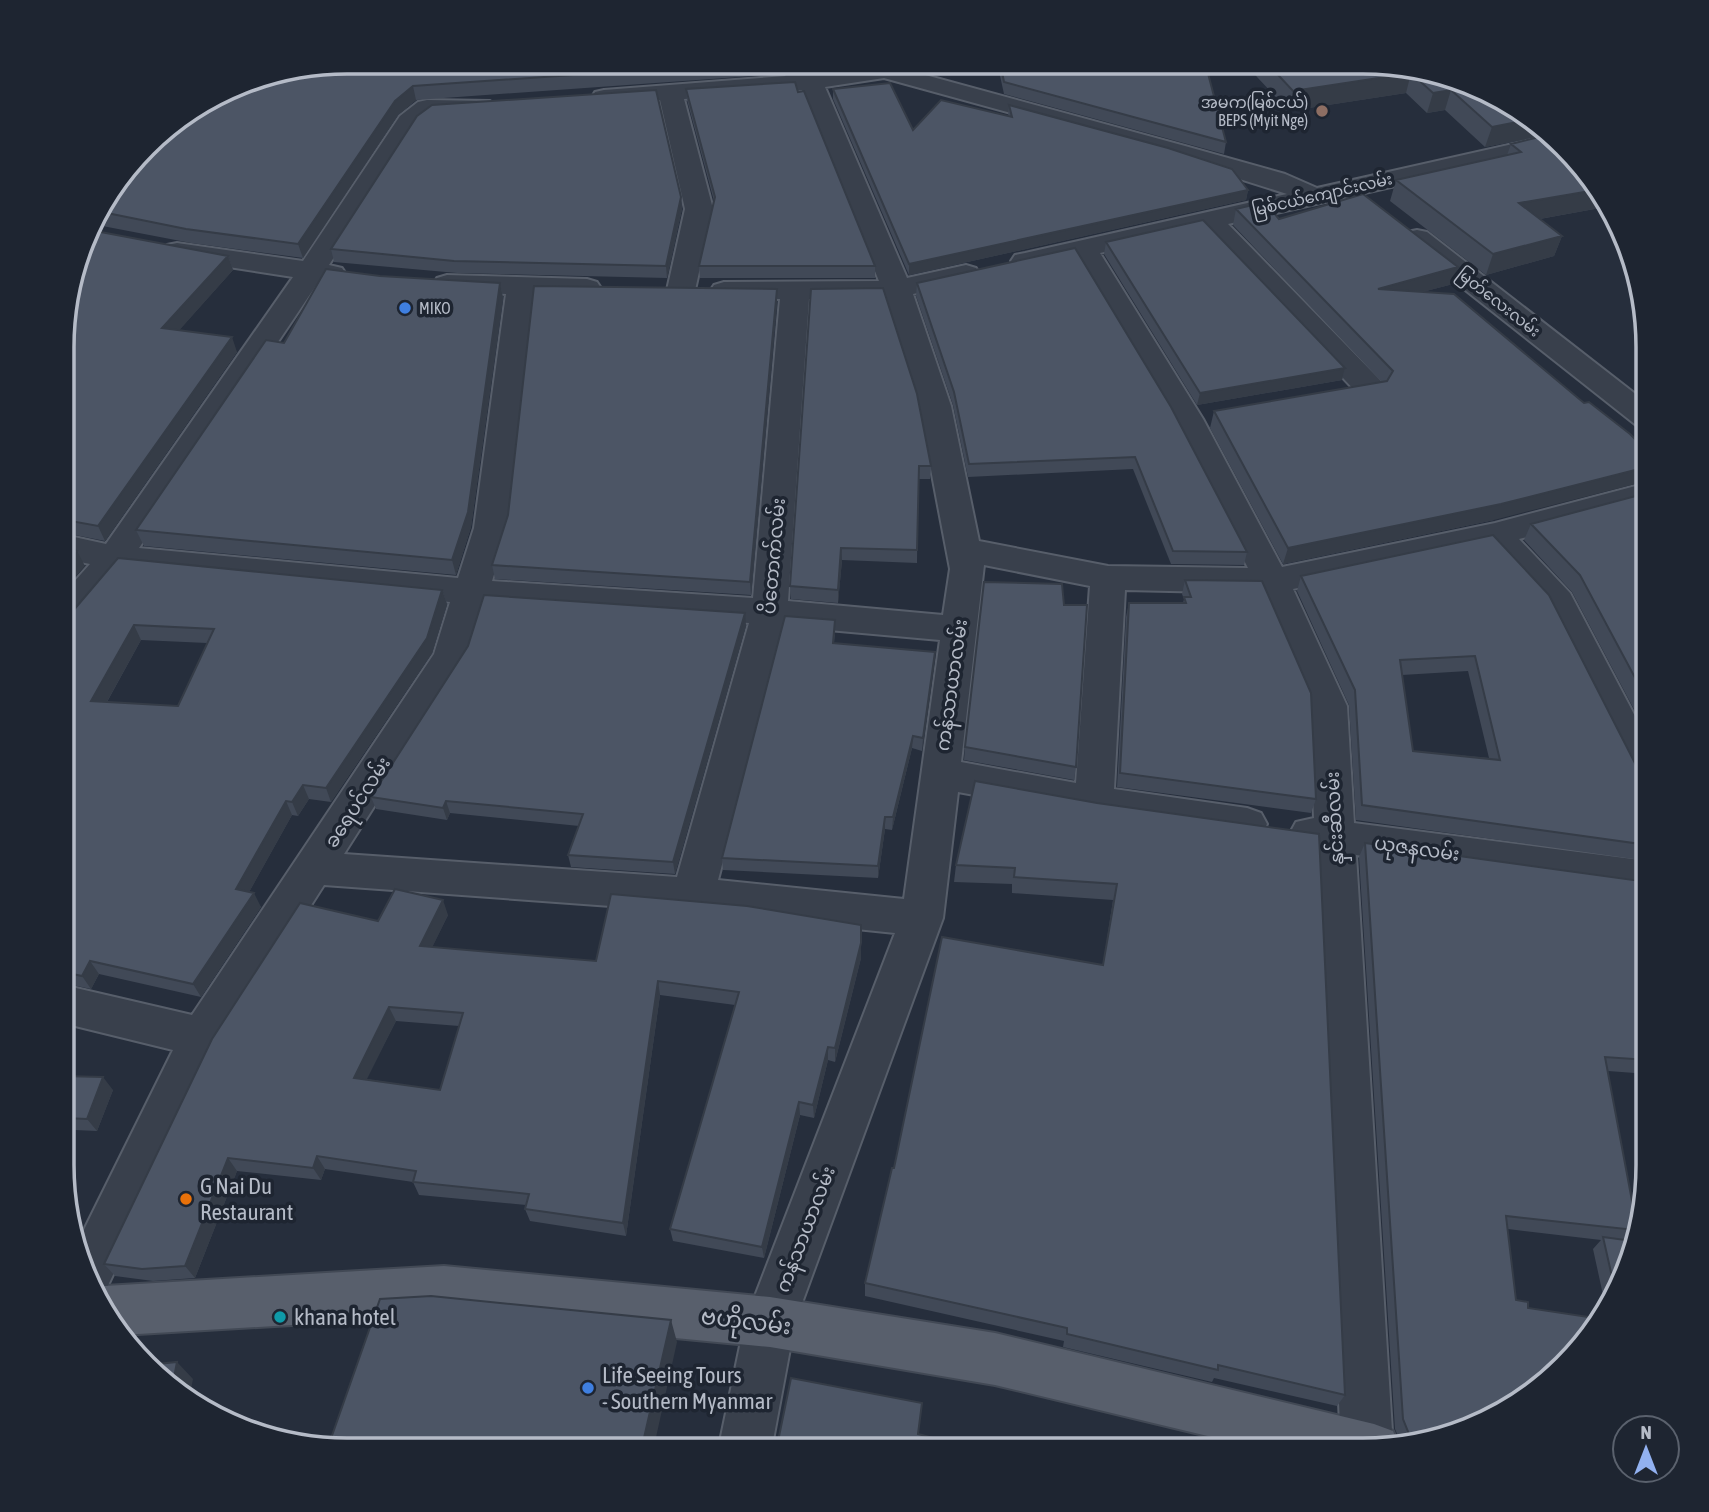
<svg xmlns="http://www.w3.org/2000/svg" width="1709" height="1512" viewBox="0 0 1709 1512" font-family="'Asap Condensed','Noto Sans Myanmar',sans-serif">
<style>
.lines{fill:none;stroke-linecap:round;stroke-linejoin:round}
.street-casing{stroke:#575e6a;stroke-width:4}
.primary-casing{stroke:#424955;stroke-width:4}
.street{fill:#39404c;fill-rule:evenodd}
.primary{fill:#585f6c;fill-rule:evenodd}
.wall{fill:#414957;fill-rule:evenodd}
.shaded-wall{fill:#353c47}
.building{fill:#4c5565;stroke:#353c47;stroke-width:2;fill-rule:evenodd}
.education-dot{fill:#8d6e63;stroke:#1e2531;stroke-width:2.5}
.shop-dot{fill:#3f7fe0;stroke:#1e2531;stroke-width:2.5}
.food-dot{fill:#e8710a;stroke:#1e2531;stroke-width:2.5}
.culture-dot{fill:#0f9aa8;stroke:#1e2531;stroke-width:2.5}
.labels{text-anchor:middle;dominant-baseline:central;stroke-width:7;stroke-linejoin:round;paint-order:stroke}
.far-poi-label{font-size:16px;fill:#b5bbc7;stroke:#1e2531;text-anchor:end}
.far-street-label{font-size:16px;fill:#b5bbc7;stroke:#1e2531}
.street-label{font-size:19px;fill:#b5bbc7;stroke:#1e2531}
.near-poi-label{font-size:23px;fill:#b5bbc7;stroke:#1e2531;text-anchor:start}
.near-street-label{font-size:23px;fill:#b5bbc7;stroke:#1e2531}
.rim{fill:none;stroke:#b5bbc7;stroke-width:3.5}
</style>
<rect width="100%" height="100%" fill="#262e3c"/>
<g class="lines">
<g class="street-casing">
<path id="street" d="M 791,62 L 815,74 L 885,64 L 1185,146 L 1285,174 L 1317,188 L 1548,136 L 1563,148 L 1228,224 L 1381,381 L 1385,388 L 1381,395 L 1370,397 L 1359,395 L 1203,229 L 1100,253 L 1203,419 L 1282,567 L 1495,523 L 1647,483 L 1647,505 L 1519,539 L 1570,593 L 1647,739 L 1647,790 L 1633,786 L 1544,609 L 1488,547 L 1293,589 L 1347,706 L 1354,823 L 1648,861 L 1648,895 L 1356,855 L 1393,1447 L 1381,1450 L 1341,1448 L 1315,850 L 1296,844 L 1290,833 L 1296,822 L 1314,818 L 1309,706 L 1260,593 L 1125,590 L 1114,789 L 1247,808 L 1261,813 L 1267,824 L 1261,835 L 1247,840 L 1094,817 L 958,792 L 943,918 L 795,1322 L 771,1451 L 718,1451 L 745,1322 L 895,933 L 693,912 L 324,885 L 218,1051 L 103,1296 L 98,1298 L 83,1274 L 76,1246 L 173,1050 L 63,1023 L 63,985 L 192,1015 L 434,654 L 450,602 L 124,570 L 78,625 L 65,629 L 65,592 L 90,564 L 65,559 L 65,535 L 106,544 L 293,277 L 177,259 L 167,257 L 163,251 L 167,245 L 177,243 L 303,261 L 400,116 L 418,102 L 427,100 L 490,101 L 493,106 L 490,111 L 433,114 L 418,126 L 329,265 L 342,268 L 346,274 L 342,280 L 319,281 L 139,548 L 458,578 L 474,528 L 506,294 L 437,290 L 433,284 L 437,278 L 447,275 L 587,279 L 597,282 L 601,288 L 597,294 L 535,295 L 508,528 L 492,581 L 753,598 L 780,299 L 714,297 L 710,291 L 714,285 L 724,282 L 879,281 L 802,90 L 684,99 L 713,209 L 695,290 L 691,296 L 681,299 L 671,296 L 667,290 L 685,209 L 660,100 L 604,104 L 595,102 L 592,97 L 595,92 L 604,90 L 786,76 L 779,69 L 782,64 ZM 884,78 L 1167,156 L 1287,194 L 1025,253 L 1015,255 L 1011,261 L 1015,267 L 1025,269 L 1075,258 L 1171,419 L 1248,568 L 1108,566 L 979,541 L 951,406 L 913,294 L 976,280 L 980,274 L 976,268 L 966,265 L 907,278 L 825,87 ZM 885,298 L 919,406 L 950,569 L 943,615 L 788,601 L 809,299 ZM 984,565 L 1090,586 L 1076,783 L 961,762 ZM 485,605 L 749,623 L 677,877 L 344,854 L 469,657 ZM 784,626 L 940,640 L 904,899 L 718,880 Z
M 1417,230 L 1427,232 L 1647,403 L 1647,428 L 1636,425 L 1407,244 L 1403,238 L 1407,232 Z"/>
</g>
<g class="primary-casing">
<path id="primary" d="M 444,1266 L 770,1297 L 995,1333 L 1374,1424 L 1393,1431 L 1399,1446 L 1381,1450 L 1266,1450 L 995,1385 L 770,1347 L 444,1316 L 121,1335 L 93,1291 L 105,1286 Z"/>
</g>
<use href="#street" class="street"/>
<use href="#primary" class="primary"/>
</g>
<path class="wall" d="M 767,62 L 767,75 L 416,100 L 398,115 L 303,258 L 191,243 L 92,224 L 100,204 L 258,77 L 250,79 L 254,77 Z
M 997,62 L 1205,62 L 1226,142 L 1224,154 L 1004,94 Z
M 1243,62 L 1382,62 L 1489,91 L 1546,135 L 1485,147 L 1445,110 L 1427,113 L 1406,93 L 1289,111 Z
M 686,89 L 875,266 L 875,278 L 700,278 L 699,266 L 714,201 L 687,100 Z
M 833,89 L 913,130 L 1008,117 L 1009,105 L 1248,190 L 1246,200 L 909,275 L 833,99 Z
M 1511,144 L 1577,158 L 1603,200 L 1600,208 L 1540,219 L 1562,236 L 1554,256 L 1486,275 L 1390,201 L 1396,180 L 1507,155 Z
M 681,197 L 682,209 L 667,278 L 457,273 L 334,262 L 331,249 Z
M 1236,209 L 1279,219 L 1453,284 L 1422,292 L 1494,520 L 1283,564 L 1210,428 L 1214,411 L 1382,382 L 1233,225 Z
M 1106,242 L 1345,368 L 1342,380 L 1197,405 L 1104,254 Z
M 1075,248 L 1247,552 L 1244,565 L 1171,564 L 1133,469 L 968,477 L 953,405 L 916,296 L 917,283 Z
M 228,256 L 233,270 L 179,330 L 237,352 L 105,541 L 65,533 L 67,291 Z
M 380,276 L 500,283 L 503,298 L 471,527 L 456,575 L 144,546 L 136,530 L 284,343 Z
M 777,289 L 777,303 L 751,595 L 495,579 L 492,565 Z
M 811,289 L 931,466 L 930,479 L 918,479 L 917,563 L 842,560 L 838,603 L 791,599 L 790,586 Z
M 1647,493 L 1647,734 L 1572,592 L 1524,540 L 1531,524 Z
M 1493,535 L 1640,773 L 1647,783 L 1648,861 L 1356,820 L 1349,705 L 1297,591 L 1301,576 ZM 1468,671 L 1489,758 L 1413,751 L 1402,675 Z
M 1185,580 L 1316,799 L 1311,813 L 1117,787 L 1126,617 L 1129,603 L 1183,603 L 1184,599 L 1182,594 Z
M 442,590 L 447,604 L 432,653 L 331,802 L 309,799 L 298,816 L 292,815 L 249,892 L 261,907 L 201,997 L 99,974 L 91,989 L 63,983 L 65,614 ZM 141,640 L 207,643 L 178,706 L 107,702 Z
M 746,625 L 675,874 L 571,867 L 568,855 L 579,826 L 450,813 L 447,820 L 376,809 L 371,797 L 468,646 Z
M 835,633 L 834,643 L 935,652 L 934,665 L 922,751 L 912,748 L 892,830 L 885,829 L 878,878 L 723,870 L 722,858 Z
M 965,747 L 1076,767 L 1074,780 L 964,760 Z
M 1097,803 L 1345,1395 L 1337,1406 L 1214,1378 L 1212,1382 L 1063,1347 L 1064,1341 L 865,1296 L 865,1283 L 894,1168 L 1103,965 L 1113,900 L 1012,893 L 1012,884 L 954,882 L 956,865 Z
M 1365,843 L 1648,882 L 1648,1074 L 1608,1071 L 1636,1222 L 1634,1235 L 1629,1240 L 1626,1275 L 1605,1304 L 1593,1249 L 1601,1240 L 1508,1229 L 1471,1429 L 1406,1444 L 1401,1443 L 1395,1429 L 1359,857 Z
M 448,915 L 432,947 L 596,961 L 861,958 L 835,1062 L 828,1060 L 814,1118 L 800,1115 L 764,1258 L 673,1241 L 670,1229 L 735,1005 L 660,995 L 626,1236 L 530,1221 L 525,1209 L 526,1205 L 419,1195 L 413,1182 L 325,1169 L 321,1180 L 237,1171 L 195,1278 L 153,1281 L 115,1276 L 104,1264 L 378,921 ZM 396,1021 L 459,1026 L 440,1090 L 366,1079 Z
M 62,1076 L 113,1090 L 97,1131 L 75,1130 L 62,1170 Z"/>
<path class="shaded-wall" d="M 1411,73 L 1406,93 L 1289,111 L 1293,91 Z
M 413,86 L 416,100 L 398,115 L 303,258 L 298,244 L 395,101 Z
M 1451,90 L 1445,110 L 1427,113 L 1433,93 Z
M 1527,120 L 1546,135 L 1485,147 L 1492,127 Z
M 1248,190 L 1246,200 L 909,275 L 909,264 Z
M 1596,190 L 1603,200 L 1600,208 L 1512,224 L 1519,203 Z
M 681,197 L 682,209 L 667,278 L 666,266 Z
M 1562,236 L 1554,256 L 1486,275 L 1493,254 Z
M 228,256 L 233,270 L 168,343 L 162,328 Z
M 1458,267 L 1453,284 L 1373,305 L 1378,289 Z
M 500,283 L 503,298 L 471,527 L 456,575 L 452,560 Z
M 777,289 L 777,303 L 751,595 L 750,582 Z
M 232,337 L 237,352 L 105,541 L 98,526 Z
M 1345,368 L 1342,380 L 1197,405 L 1200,393 Z
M 1647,467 L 1647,481 L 1494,520 L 1283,564 L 1288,548 Z
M 841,548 L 842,560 L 838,603 L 838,590 Z
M 77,551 L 85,566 L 65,589 L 65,565 Z
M 442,590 L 447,604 L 432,653 L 331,802 L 326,788 Z
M 745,613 L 746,625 L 675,874 L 673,862 Z
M 134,625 L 141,640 L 99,716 L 91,701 Z
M 935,652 L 934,665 L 922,751 L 923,738 Z
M 913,736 L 912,748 L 892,830 L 893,817 Z
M 303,785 L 309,799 L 298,816 L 292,802 Z
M 286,801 L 292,815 L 243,903 L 236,889 Z
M 446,801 L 450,813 L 447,820 L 443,808 Z
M 885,817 L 885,829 L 878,878 L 878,866 Z
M 254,893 L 261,907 L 201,997 L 193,984 Z
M 443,900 L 448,915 L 426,960 L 420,946 Z
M 861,943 L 861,958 L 835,1062 L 835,1048 Z
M 90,961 L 99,974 L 91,989 L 82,976 Z
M 658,981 L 660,995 L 626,1236 L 623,1223 Z
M 389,1007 L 396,1021 L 361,1091 L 354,1078 Z
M 63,1018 L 70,1027 L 63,1041 Z
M 828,1047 L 828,1060 L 814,1118 L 813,1105 Z
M 103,1077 L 113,1090 L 97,1131 L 87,1119 Z
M 799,1102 L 800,1115 L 764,1258 L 762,1247 Z
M 65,1118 L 75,1130 L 62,1170 L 62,1125 Z
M 317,1156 L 325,1169 L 321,1180 L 313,1168 Z
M 228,1158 L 237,1171 L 195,1278 L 185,1266 Z
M 671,1320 L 677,1342 L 653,1451 L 641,1451 Z
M 177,1362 L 193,1379 L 190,1395 L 173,1383 Z"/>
<path class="building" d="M 346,61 L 761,62 L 413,86 L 395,101 L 298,244 L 186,229 L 97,211 L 100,204 L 131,165 L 260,76 Z
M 1000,62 L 1205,62 L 1226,142 L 1004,82 Z
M 1266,62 L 1382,62 L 1489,91 L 1527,120 L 1492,127 L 1451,90 L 1433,93 L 1411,73 L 1293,91 Z
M 795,82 L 798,92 L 804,91 L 875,266 L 699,266 L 715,197 L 686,89 Z
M 890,83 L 913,130 L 941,100 L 1012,117 L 1009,105 L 1168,148 L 1232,169 L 1248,190 L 909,264 L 833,89 Z
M 656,90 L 681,197 L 666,266 L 454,261 L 331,249 L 417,116 L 432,105 Z
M 1547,135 L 1577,158 L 1596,190 L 1519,203 L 1562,236 L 1493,254 L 1396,180 L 1521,152 L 1511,144 Z
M 1363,194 L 1458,267 L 1378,289 L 1454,294 L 1584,403 L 1589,402 L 1630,434 L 1647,451 L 1647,467 L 1501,504 L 1288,548 L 1214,411 L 1387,381 L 1393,371 L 1236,209 L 1265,202 L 1279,219 Z
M 1203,220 L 1345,368 L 1200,393 L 1106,242 Z
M 90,230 L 228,256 L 162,328 L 232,337 L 98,526 L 65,520 L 67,291 Z
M 1075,248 L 1171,407 L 1247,552 L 1173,551 L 1135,457 L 969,464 L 954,392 L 917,283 Z
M 326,269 L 380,276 L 500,283 L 468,512 L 452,560 L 136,530 L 266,340 L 284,343 Z
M 534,286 L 777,289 L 750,582 L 492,565 L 508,515 Z
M 883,288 L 917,394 L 931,466 L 919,466 L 917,550 L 841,548 L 838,590 L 790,586 L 811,289 Z
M 1647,493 L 1647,700 L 1580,575 L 1531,524 Z
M 1493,535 L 1549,595 L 1640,773 L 1645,775 L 1647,783 L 1648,845 L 1362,805 L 1355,690 L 1301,576 ZM 1475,656 L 1500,760 L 1413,751 L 1400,660 Z
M 65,548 L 77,551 L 65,565 Z
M 118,558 L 442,590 L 427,638 L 326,788 L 303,785 L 292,802 L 286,801 L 236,889 L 254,893 L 193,984 L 90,961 L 82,976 L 63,972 L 65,614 L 72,612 ZM 134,625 L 214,629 L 178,706 L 91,701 Z
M 1185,580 L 1262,581 L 1311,693 L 1316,799 L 1120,773 L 1129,603 L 1186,603 L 1184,597 L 1191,597 Z
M 984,582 L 1062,584 L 1064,605 L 1087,605 L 1076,767 L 965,747 Z
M 484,595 L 745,613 L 673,862 L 568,855 L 583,814 L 446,801 L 443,808 L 371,797 L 468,646 Z
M 785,616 L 835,620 L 833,643 L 935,652 L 923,738 L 913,736 L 893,817 L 885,817 L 878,866 L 722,858 Z
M 975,781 L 1097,803 L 1319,834 L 1345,1395 L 1218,1365 L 1218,1370 L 1067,1334 L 1067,1328 L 865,1283 L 892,1168 L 894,1168 L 942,937 L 1103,965 L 1117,884 L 1014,877 L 1015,868 L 956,865 Z
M 1365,843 L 1648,882 L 1648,1060 L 1605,1057 L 1636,1222 L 1635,1230 L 1506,1216 L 1516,1300 L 1528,1302 L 1528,1308 L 1595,1318 L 1551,1380 L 1471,1429 L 1432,1438 L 1409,1434 L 1403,1419 Z
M 395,889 L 443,900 L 420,946 L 596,961 L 611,894 L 747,906 L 861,925 L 861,943 L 835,1048 L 828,1047 L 813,1105 L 799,1102 L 762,1247 L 670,1229 L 739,992 L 658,981 L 623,1223 L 525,1209 L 529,1194 L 413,1182 L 416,1171 L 317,1156 L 313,1168 L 228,1158 L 185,1266 L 142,1269 L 104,1264 L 212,1039 L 300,903 L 378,921 ZM 389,1007 L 463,1013 L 440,1090 L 354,1078 Z
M 62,1076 L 103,1077 L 87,1119 L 65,1118 L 62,1125 Z
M 1603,1237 L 1633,1241 L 1626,1275 L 1615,1290 Z
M 431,1296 L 671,1320 L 641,1451 L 346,1451 L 328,1447 L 380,1299 Z
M 177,1362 L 173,1383 L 147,1365 Z
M 791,1378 L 922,1403 L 918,1434 L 979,1450 L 776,1451 Z"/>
<circle class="education-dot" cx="1322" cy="111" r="7"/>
<g class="shop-dot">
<circle cx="405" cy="308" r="7"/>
<circle cx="588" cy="1388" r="7"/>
</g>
<circle class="food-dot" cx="186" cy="1199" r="7"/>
<circle class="culture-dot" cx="280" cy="1317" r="7"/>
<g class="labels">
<g class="far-poi-label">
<text x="1308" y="102">အမက(မြစ်ငယ်)<tspan x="1308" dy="18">BEPS (Myit Nge)</tspan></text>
<text x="419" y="308" text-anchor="start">MIKO</text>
</g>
<g class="far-street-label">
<text transform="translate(1322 194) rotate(-13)">မြစ်ငယ်ကျောင်းလမ်း</text>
<text transform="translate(1499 302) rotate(38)">မြတ်လေးလမ်း</text>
</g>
<g class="street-label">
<text transform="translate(773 556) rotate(-85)">ပိတောက်လမ်း</text>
<text transform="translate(951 685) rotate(-82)">ကန်သာယာလမ်း</text>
<text transform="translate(357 802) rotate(-57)">ခရေပင်လမ်း</text>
<text transform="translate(1334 818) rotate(-93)">နှင်းဆီလမ်း</text>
<text transform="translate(1417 848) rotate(8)">ယုဇနလမ်း</text>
<text transform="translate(805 1229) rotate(-69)">ကန်သာယာလမ်း</text>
</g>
<g class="near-poi-label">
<text x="200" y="1186">G Nai Du<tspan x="200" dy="26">Restaurant</tspan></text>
<text x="294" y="1317">khana hotel</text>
<text x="602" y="1375">Life Seeing Tours<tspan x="602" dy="26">- Southern Myanmar</tspan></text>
</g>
<g class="near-street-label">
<text transform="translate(746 1321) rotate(7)">ဗဟိုလမ်း</text>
</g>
</g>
<path d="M0 0H1709V1512H0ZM347 74H1363A273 273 0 0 1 1636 347V1165A273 273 0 0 1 1363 1438H347A273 273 0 0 1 74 1165V347A273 273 0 0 1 347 74Z" fill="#1e2531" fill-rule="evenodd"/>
<path class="rim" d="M347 74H1363A273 273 0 0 1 1636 347V1165A273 273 0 0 1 1363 1438H347A273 273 0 0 1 74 1165V347A273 273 0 0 1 347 74Z"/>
<g transform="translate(1646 1449)"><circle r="33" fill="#1e2531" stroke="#5a616d" stroke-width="2"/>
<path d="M0-5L12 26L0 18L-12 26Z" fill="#92b1f0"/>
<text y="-10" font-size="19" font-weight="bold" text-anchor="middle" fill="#b5bbc7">N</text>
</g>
</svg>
